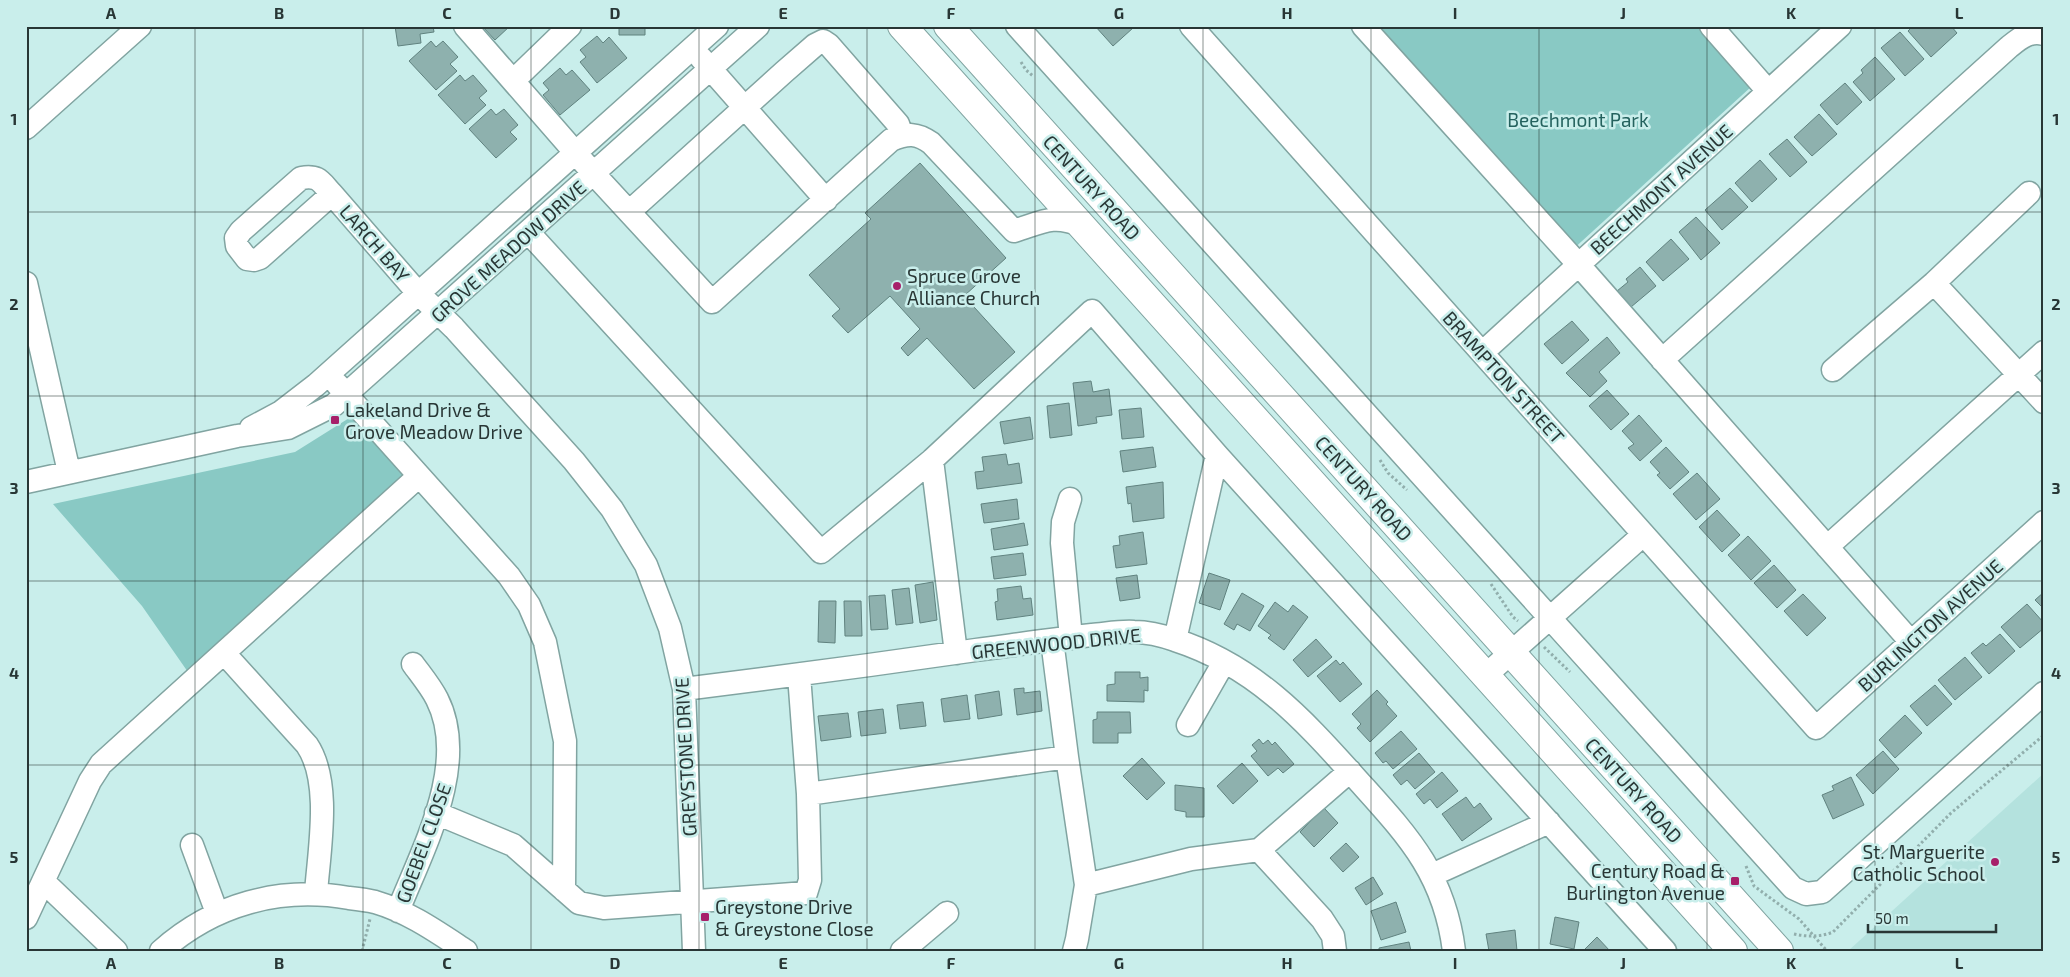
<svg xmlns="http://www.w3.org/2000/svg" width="2070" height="977" viewBox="0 0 2070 977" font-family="'Exo 2',sans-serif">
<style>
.built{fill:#b4e2de}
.green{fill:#89c9c4}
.building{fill:#8eb1ae;stroke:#60827f}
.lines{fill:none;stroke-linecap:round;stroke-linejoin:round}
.minor-casing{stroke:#81a4a1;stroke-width:25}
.major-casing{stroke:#81a4a1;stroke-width:30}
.path{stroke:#91aeac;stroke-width:3;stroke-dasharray:2.5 2.5;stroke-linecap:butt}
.minor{stroke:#fff;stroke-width:22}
.major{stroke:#fff;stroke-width:28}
.grid{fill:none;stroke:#283635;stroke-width:1;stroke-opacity:0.55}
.poi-dot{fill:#a7206a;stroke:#c9eeeb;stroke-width:2}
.labels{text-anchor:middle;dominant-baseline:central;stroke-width:5;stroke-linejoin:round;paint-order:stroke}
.park-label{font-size:19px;fill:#24625e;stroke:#c9eeeb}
.street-label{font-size:19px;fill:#283635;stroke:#c9eeeb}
.poi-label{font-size:19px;fill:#283635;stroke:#c9eeeb;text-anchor:start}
.neatline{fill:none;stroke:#283635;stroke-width:2}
.grid-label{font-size:16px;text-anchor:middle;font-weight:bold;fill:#283635}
</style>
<rect width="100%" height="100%" fill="#c9eeeb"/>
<path class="built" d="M 2044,773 L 2044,951 L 1848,951 Z"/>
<path class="green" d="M 1374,26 L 1700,26 L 1752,86 L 1570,252 Z
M 354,415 L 406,472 L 190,675 L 142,606 L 53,504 L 295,452 Z"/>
<path class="building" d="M 395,26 L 433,26 L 434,32 L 420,34 L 421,43 L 398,46 Z
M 482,26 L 510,26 L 495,40 Z
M 619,26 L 645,26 L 645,35 L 619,35 Z
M 1095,26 L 1132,26 L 1133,28 L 1113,46 Z
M 1913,26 L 1951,26 L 1957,33 L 1931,57 L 1908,31 Z
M 1900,32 L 1924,59 L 1905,76 L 1881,48 Z
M 597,36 L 603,43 L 609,37 L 627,58 L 597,83 L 580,62 L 586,57 L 580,50 Z
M 431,41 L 436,47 L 443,41 L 458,57 L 450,64 L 457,71 L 436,90 L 409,61 Z
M 1875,57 L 1895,79 L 1870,101 L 1853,82 L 1863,73 L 1861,70 Z
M 560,68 L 566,75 L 572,70 L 590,90 L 560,115 L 543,95 L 549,90 L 543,83 Z
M 460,75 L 465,81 L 473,75 L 487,91 L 479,98 L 486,105 L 465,124 L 438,95 Z
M 1845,83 L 1862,102 L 1837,125 L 1820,105 Z
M 491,109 L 496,115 L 504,109 L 518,125 L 510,132 L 517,139 L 496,158 L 469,129 Z
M 1819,114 L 1837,134 L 1812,156 L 1794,137 Z
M 1787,139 L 1807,162 L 1790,177 L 1769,154 Z
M 1760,160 L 1777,179 L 1752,202 L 1735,183 Z
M 920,163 L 1006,258 L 964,296 L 1015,352 L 974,389 L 927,338 L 908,356 L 901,348 L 920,329 L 890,296 L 848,333 L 832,316 L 840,309 L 809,275 L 871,219 L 865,213 Z
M 1730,188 L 1748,207 L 1722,230 L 1705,210 Z
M 1696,217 L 1720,243 L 1701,260 L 1679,232 Z
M 1671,239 L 1689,259 L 1663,281 L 1646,262 Z
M 1640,267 L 1656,286 L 1631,307 L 1617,291 L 1628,282 L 1626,279 Z
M 1572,321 L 1589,340 L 1562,364 L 1544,344 Z
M 1607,337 L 1620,353 L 1599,372 L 1607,381 L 1590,397 L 1566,373 Z
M 1091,381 L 1093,392 L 1109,389 L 1112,415 L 1096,417 L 1097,423 L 1078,426 L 1073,383 Z
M 1607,390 L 1629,414 L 1611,430 L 1589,406 Z
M 1069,403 L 1072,435 L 1050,438 L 1047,406 Z
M 1141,408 L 1144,437 L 1122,439 L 1119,410 Z
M 1639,415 L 1662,441 L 1640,461 L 1628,448 L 1634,444 L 1622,431 Z
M 1030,417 L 1033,439 L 1004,444 L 1000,422 Z
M 1153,447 L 1156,467 L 1123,472 L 1120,451 Z
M 1666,447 L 1689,472 L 1670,489 L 1657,475 L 1660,473 L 1650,462 Z
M 1006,454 L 1008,465 L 1019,463 L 1022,483 L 977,489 L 975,472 L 984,471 L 982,457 Z
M 1697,473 L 1720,499 L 1696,520 L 1673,494 Z
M 1163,482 L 1164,518 L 1133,522 L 1131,503 L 1128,504 L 1126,487 Z
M 1017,499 L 1019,519 L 984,523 L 981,504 Z
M 1717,510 L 1740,535 L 1722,552 L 1699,527 Z
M 1024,523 L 1028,545 L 994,550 L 991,529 Z
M 1143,532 L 1147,564 L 1116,568 L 1113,546 L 1120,545 L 1119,536 Z
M 1748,536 L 1771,561 L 1751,580 L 1728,555 Z
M 1023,553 L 1026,575 L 994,579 L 991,557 Z
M 1774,565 L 1796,590 L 1777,608 L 1754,583 Z
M 1209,573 L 1230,580 L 1220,610 L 1199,603 Z
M 1137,575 L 1140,598 L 1120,601 L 1116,578 Z
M 933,582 L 937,620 L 920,623 L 915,585 Z
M 1021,586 L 1023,599 L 1031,598 L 1033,615 L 997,620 L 995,602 L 998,601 L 997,589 Z
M 909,588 L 913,623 L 896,625 L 892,590 Z
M 2044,592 L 2044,609 L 2035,600 Z
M 1242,593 L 1264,606 L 1250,631 L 1237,624 L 1234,630 L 1224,624 Z
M 1803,594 L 1826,618 L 1807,636 L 1784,611 Z
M 885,595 L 888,629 L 871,630 L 869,596 Z
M 819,601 L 836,601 L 835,643 L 818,642 Z
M 844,601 L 861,601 L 862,636 L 845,636 Z
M 1275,602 L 1288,612 L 1293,605 L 1308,617 L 1284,650 L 1268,638 L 1271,635 L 1258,626 Z
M 2027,604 L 2044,623 L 2044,628 L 2020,648 L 2001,627 Z
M 2000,634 L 2015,651 L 1989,674 L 1971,653 L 1983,643 L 1986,646 Z
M 1316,639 L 1332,657 L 1308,677 L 1293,660 Z
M 1965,657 L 1982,677 L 1955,700 L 1938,680 Z
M 1336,660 L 1340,665 L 1343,662 L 1362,684 L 1340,702 L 1317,676 Z
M 1115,672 L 1140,672 L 1140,678 L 1148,677 L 1148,691 L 1144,690 L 1144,702 L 1107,701 L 1107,685 L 1115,684 Z
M 1935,685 L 1952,704 L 1927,726 L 1910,706 Z
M 1024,688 L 1024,693 L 1040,691 L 1042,711 L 1017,715 L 1014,689 Z
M 1377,690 L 1388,702 L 1386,704 L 1397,716 L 1370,742 L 1357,728 L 1361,724 L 1352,714 Z
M 999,691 L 1002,715 L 978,719 L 975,695 Z
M 967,695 L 970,719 L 944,722 L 941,699 Z
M 923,702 L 926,726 L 900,729 L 897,705 Z
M 883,709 L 886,733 L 861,736 L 858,712 Z
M 1097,712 L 1130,712 L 1131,733 L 1118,733 L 1118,743 L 1093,743 L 1093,720 L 1097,719 Z
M 848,713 L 851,737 L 821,741 L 818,716 Z
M 1905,715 L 1922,733 L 1895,758 L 1879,740 Z
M 1401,731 L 1417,749 L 1393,769 L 1386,761 L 1383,763 L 1375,753 Z
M 1259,739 L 1263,744 L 1268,740 L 1272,745 L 1275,742 L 1294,764 L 1283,773 L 1278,768 L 1268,776 L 1251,756 L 1257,751 L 1252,745 Z
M 1883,751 L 1899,769 L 1873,794 L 1856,775 Z
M 1419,753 L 1435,772 L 1415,789 L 1407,780 L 1401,785 L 1393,775 Z
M 1142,758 L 1165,783 L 1147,800 L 1123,776 Z
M 1242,763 L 1258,781 L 1233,804 L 1217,786 Z
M 1442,772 L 1458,791 L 1437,808 L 1430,799 L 1424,804 L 1416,794 Z
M 1851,777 L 1864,805 L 1833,819 L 1822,795 L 1834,790 L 1832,786 Z
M 1175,785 L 1204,788 L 1204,817 L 1186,817 L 1186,812 L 1175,810 Z
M 1466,797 L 1474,808 L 1480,803 L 1492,819 L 1462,841 L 1442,814 Z
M 1324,808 L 1338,823 L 1314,847 L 1300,832 Z
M 1346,843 L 1359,857 L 1343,872 L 1330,858 Z
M 1373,877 L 1383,894 L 1366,905 L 1355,888 Z
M 1396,902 L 1406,932 L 1381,940 L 1371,911 Z
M 1555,917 L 1579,922 L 1574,949 L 1550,944 Z
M 1515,930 L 1517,951 L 1489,951 L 1486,934 Z
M 1597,937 L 1610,951 L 1583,951 Z
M 1409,942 L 1411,951 L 1379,951 L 1379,948 Z"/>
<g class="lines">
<g class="minor-casing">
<path id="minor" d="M 465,26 L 594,174 L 712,302 L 891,140 C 908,133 917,133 931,143 L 1014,231 C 1043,222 1052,214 1081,225
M 1017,26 L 1793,888 L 1806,894 L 1822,892 L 2044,693
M 1191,26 L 1816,728 L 2044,522
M 1363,26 L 1578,264 L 1911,642
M 1711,26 L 1768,91
M 701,58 L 826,200
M 513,81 L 570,26
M 26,128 L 140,26
M 332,194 L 260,258 L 254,260 L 247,259 L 237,246 L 236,238 L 241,231 L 301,178 C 319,175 320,181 332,194 L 418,293 L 454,328 L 574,461 L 612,509 L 646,565 L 670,628 L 684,689 L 694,951
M 629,212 L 784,72 L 815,45 L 823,41 L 829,45 L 898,124 L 902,135
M 529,233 L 821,552 L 932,460 L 1092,311 L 1217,455 L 1665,951
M 26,283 L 69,472
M 1934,283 L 2044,402
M 1483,352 L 1840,26
M 1662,360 L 2009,47 C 2019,39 2029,30 2044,34
M 1833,370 L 1934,283 L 2029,193
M 337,384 L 509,576 L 529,605 L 545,642 L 565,741 L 564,890
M 251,428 L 281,412 L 316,385 L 717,26
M 932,460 L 956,653
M 26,482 L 237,436 L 288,428 L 334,405 L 758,26
M 1070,499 L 1063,522 L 1062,543 L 1071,638
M 1827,547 L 2044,352
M 1052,640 L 1067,757 L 1086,885 L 1077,939 L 1074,951
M 1175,640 L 1217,455
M 224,653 L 307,745 C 332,782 319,850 316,893
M 1486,675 L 1643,535
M 684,689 C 782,677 879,664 976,650 C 1014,645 1053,639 1092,635 C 1105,634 1120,631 1134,632 C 1148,632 1161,635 1175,640 C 1253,665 1301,717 1354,776 C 1405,833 1444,871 1454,951
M 1188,725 L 1224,662
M 808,794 L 1067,757
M 436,813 L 513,845 L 579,903 L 604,908 L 806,893 L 810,880 L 808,794 L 799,675
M 192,845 L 217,913
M 1259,850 L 1350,771
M 1432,875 L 1549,822
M 44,882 L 116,951
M 1086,885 L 1191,859 L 1259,850 L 1322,919 L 1333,936 L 1335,951
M 398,911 C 422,850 470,764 437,699 C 431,687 421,675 413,664
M 26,918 L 90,781 L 101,764 L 419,476
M 161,951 C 214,904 280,886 349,898 C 358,899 367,900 375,902 C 409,912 437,932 466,951
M 902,951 L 947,913"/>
</g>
<g class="major-casing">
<path id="major" d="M 902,26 L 1733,951
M 948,26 L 1779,951"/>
</g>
<path class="path" d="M 1021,62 L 1026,70 L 1033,76
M 1380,460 L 1388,473 L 1407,490
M 1491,584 L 1513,617 L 1518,621
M 1544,647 L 1570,672
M 1746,866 L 1754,886 L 1799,919 L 1827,951
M 1794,934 C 1807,937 1821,937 1833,932 L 1951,813 L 2044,735
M 362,951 L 370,919"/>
<use href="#minor" class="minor"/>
<use href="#major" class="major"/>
</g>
<path class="grid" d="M 195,26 L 195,951M 363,26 L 363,951M 531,26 L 531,951M 699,26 L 699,951M 867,26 L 867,951M 1035,26 L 1035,951M 1203,26 L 1203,951M 1371,26 L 1371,951M 1539,26 L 1539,951M 1707,26 L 1707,951M 1875,26 L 1875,951M 26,212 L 2044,212M 26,396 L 2044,396M 26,581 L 2044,581M 26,765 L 2044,765"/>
<g class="poi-dot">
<circle cx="897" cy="286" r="5"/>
<rect x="330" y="415" width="10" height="10" rx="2.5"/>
<circle cx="1995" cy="862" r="5"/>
<rect x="1730" y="876" width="10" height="10" rx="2.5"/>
<rect x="700" y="912" width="10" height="10" rx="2.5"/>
</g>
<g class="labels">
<g class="park-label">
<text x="1578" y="119">Beechmont Park</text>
</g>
<g class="street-label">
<text transform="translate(1092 187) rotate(48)">CENTURY ROAD</text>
<text transform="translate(1661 189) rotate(-42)">BEECHMONT AVENUE</text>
<text transform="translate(375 243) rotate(49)">LARCH BAY</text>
<text transform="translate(508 251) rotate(-42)">GROVE MEADOW DRIVE</text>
<text transform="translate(1504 377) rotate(48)">BRAMPTON STREET</text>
<text transform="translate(1364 488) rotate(48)">CENTURY ROAD</text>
<text transform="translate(1930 625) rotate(-42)">BURLINGTON AVENUE</text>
<text transform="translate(1056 643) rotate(-6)">GREENWOOD DRIVE</text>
<text transform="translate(685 757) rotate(-93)">GREYSTONE DRIVE</text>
<text transform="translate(1634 790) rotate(48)">CENTURY ROAD</text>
<text transform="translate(423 843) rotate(-70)">GOEBEL CLOSE</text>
</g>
<g class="poi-label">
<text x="907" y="275">Spruce Grove<tspan x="907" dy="22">Alliance Church</tspan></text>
<text x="345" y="409">Lakeland Drive &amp;<tspan x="345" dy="22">Grove Meadow Drive</tspan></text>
<text x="1985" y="851" text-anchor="end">St. Marguerite<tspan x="1985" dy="22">Catholic School</tspan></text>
<text x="1725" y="870" text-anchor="end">Century Road &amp;<tspan x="1725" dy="22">Burlington Avenue</tspan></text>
<text x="715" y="906">Greystone Drive<tspan x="715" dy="22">&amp; Greystone Close</tspan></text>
</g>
</g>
<rect width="2070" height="977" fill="none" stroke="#c9eeeb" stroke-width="55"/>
<path d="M1868 924v8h128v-8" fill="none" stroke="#283635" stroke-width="2.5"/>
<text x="1875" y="924" font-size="15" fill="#283635" stroke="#c9eeeb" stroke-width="4" paint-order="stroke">50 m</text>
<rect x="28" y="28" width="2014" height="922" class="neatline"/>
<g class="grid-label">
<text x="111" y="19">A</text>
<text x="279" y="19">B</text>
<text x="447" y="19">C</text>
<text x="615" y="19">D</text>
<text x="783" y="19">E</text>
<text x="951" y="19">F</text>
<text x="1119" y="19">G</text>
<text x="1287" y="19">H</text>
<text x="1455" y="19">I</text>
<text x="1623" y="19">J</text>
<text x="1791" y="19">K</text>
<text x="1959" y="19">L</text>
<text x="14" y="125">1</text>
<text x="2056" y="125">1</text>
<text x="14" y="310">2</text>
<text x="2056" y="310">2</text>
<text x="14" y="494">3</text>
<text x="2056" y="494">3</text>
<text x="14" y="679">4</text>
<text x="2056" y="679">4</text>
<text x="14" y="863">5</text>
<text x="2056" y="863">5</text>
<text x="111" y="969">A</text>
<text x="279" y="969">B</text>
<text x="447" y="969">C</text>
<text x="615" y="969">D</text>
<text x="783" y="969">E</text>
<text x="951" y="969">F</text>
<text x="1119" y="969">G</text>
<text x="1287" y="969">H</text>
<text x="1455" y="969">I</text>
<text x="1623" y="969">J</text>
<text x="1791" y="969">K</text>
<text x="1959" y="969">L</text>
</g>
</svg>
